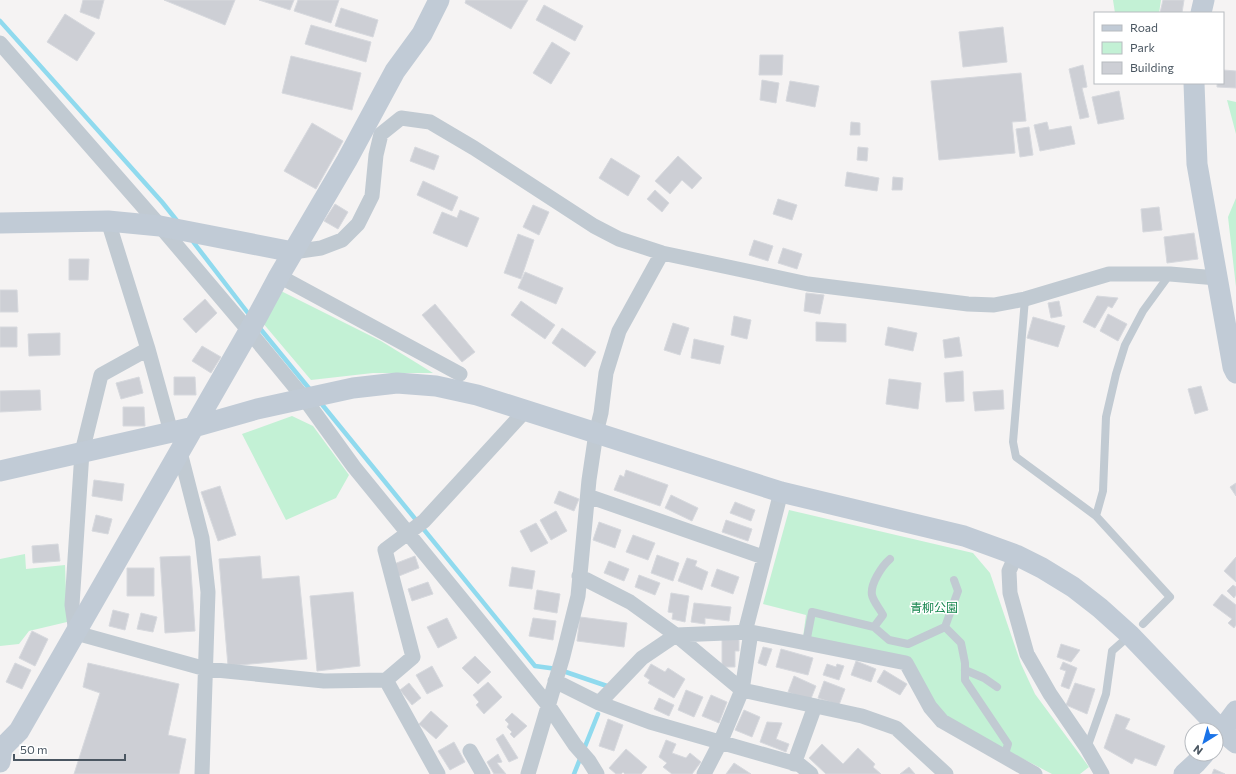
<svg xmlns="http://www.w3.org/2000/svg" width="1236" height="774" viewBox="0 0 1236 774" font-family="Commissioner,'Noto Sans JP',sans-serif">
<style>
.green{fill:#c3f1d5}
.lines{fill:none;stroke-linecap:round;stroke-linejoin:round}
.stream{stroke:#90daee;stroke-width:4.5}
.building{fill:#cdcfd5;stroke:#d7d9de}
.lane{stroke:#c1cad2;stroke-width:8}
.street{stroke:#c1cad2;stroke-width:15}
.secondary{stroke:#c1cbd6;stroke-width:21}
.labels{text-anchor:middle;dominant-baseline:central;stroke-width:3;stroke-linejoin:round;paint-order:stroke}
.park-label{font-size:12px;fill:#17864f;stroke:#fff}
</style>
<rect width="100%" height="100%" fill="#f5f3f3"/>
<path class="green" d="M 1113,0 L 1161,0 L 1159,13 L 1115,13 Z
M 1227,100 L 1236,102 L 1236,134 Z
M 1236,198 L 1236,287 L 1228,217 Z
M 279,290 L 381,341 L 433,373 L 373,373 L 311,380 L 262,322 Z
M 292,416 L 313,426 L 349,475 L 336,498 L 286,520 L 242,434 Z
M 789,510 L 973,553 L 990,573 L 1021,664 L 1035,694 L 1089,767 L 1080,774 L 1052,774 L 943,717 L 912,665 L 803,637 L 806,615 L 763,604 Z
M 25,554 L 26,569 L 65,565 L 67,622 L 29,631 L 19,644 L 0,646 L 0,559 Z"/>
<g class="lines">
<path class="stream" d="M 0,21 L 162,202 L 178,222
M 191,239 L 251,317
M 258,326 L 312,392
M 320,402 L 535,666 L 557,669 L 610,687
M 574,774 L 598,714"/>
</g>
<path class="building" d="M 83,0 L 104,0 L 99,19 L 80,12 Z
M 164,0 L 235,0 L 225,25 Z
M 259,0 L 294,0 L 290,10 Z
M 298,0 L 339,0 L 331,23 L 294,11 Z
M 466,0 L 528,0 L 511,29 L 465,3 Z
M 1163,0 L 1184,0 L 1182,13 L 1160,13 Z
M 544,5 L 583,26 L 575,41 L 536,20 Z
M 341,8 L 378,20 L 373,37 L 335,26 Z
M 65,14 L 95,33 L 77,61 L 47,42 Z
M 311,25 L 371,42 L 366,62 L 305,44 Z
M 1003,27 L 1007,62 L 963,67 L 959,32 Z
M 552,42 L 570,53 L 551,84 L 533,73 Z
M 760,55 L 783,55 L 782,75 L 759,75 Z
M 291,56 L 361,73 L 352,110 L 282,93 Z
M 1083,65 L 1087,87 L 1082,88 L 1089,117 L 1080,119 L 1069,69 Z
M 1223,70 L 1236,71 L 1236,88 L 1217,87 L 1217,83 L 1223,83 Z
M 1021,73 L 1026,121 L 1012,122 L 1015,153 L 939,160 L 931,81 Z
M 762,80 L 779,83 L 776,103 L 760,100 Z
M 790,81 L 819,86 L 815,107 L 786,101 Z
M 1119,91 L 1124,119 L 1098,124 L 1092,97 Z
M 851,122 L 860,123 L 860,135 L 850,135 Z
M 1047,122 L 1049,130 L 1071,126 L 1075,144 L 1040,151 L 1034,125 Z
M 312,123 L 343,141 L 316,189 L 284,171 Z
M 1029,127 L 1033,155 L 1020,157 L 1016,129 Z
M 415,147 L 439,156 L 434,170 L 410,161 Z
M 858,147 L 868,148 L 867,161 L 857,160 Z
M 678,156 L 702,178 L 692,189 L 682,180 L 670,194 L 655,181 Z
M 611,158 L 640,176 L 628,196 L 599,178 Z
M 847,172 L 879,178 L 877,191 L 845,186 Z
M 893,177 L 903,178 L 902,190 L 892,190 Z
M 423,181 L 458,197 L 452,211 L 417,195 Z
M 655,190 L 669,203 L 662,212 L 647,199 Z
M 778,199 L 797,205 L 792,220 L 773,214 Z
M 335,204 L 348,212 L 338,229 L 324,221 Z
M 533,205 L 549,212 L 539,235 L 523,227 Z
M 1159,207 L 1162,230 L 1143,232 L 1141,209 Z
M 460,210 L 479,218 L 467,247 L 433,233 L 442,212 L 457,218 Z
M 1194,233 L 1198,259 L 1167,263 L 1164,237 Z
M 518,234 L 534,240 L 521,279 L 504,273 Z
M 754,240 L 773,246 L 768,261 L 749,255 Z
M 783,248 L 802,254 L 797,269 L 778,263 Z
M 69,259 L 89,259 L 88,280 L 69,280 Z
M 525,272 L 563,288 L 556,304 L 518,288 Z
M 0,290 L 17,290 L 18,312 L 0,312 Z
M 806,293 L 824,295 L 820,314 L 804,311 Z
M 1097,296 L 1118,298 L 1112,308 L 1108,306 L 1095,328 L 1083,322 Z
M 205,299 L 217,313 L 196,333 L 183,319 Z
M 521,301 L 555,325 L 545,339 L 511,315 Z
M 1059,301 L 1062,316 L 1051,318 L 1048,303 Z
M 435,304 L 475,352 L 462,362 L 422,315 Z
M 1108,314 L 1127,324 L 1118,341 L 1100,331 Z
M 734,316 L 751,320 L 747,339 L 731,335 Z
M 1033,317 L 1065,326 L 1058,347 L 1027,338 Z
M 816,322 L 846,324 L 846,342 L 816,341 Z
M 673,323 L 689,328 L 680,355 L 664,350 Z
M 0,327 L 17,327 L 17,347 L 0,347 Z
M 888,327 L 917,333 L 913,351 L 885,345 Z
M 562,328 L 596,352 L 585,367 L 552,343 Z
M 60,333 L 60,355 L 29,356 L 28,334 Z
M 959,337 L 962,356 L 945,358 L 943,340 Z
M 694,339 L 724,346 L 720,364 L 691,358 Z
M 202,346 L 221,357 L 211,373 L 192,361 Z
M 963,371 L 964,401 L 946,402 L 944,373 Z
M 139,377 L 143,393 L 121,399 L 116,383 Z
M 174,377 L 195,377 L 196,395 L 174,395 Z
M 889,379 L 921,383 L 918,409 L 886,404 Z
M 1201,386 L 1208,410 L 1195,414 L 1188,389 Z
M 40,390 L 41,410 L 0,412 L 0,391 Z
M 1003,390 L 1004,409 L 975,411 L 973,392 Z
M 123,407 L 144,407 L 145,426 L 123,426 Z
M 626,470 L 668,485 L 660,506 L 614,490 L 620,475 L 624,477 Z
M 94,480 L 124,484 L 122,501 L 92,496 Z
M 1236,483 L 1236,496 L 1230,487 Z
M 220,486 L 236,535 L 218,541 L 201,492 Z
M 559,491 L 579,499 L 574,511 L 554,503 Z
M 671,495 L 698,508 L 692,521 L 665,508 Z
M 735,502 L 755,510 L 751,521 L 730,513 Z
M 556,511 L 567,531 L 551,540 L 540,520 Z
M 96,515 L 112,519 L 108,534 L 92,531 Z
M 726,520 L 752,529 L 748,541 L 722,532 Z
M 599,522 L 621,530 L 615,548 L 593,540 Z
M 536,523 L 548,543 L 531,552 L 520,531 Z
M 633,535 L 655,543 L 648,560 L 626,552 Z
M 58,544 L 60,561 L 33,563 L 32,546 Z
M 657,555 L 679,563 L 673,581 L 651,573 Z
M 190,556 L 195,631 L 165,633 L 160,557 Z
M 260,556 L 262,579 L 299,576 L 307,659 L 228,666 L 219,559 Z
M 415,556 L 419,568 L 399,576 L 394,564 Z
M 1236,557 L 1236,582 L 1224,571 Z
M 687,558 L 697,561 L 695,566 L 708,572 L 702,590 L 678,581 Z
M 609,561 L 629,569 L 624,581 L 604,573 Z
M 512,567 L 535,571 L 532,589 L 509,586 Z
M 127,568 L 154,568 L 154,596 L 127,596 Z
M 717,569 L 739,577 L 733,594 L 711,586 Z
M 639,575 L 660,583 L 655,595 L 635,587 Z
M 428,582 L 433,594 L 412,601 L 408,589 Z
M 1233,585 L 1236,587 L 1236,595 L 1234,598 L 1227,591 Z
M 537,590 L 560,594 L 557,613 L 534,609 Z
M 353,592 L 360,666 L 317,671 L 310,596 Z
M 671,593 L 689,596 L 685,622 L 672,619 L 673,613 L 668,612 Z
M 1222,594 L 1236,605 L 1236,625 L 1234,628 L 1228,623 L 1232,619 L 1213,605 Z
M 694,603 L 731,607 L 729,621 L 705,618 L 705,624 L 691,622 Z
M 113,610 L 129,614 L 125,630 L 109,626 Z
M 141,613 L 157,617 L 153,632 L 137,629 Z
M 580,617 L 627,623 L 624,647 L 577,641 Z
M 447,618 L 457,638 L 438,648 L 427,627 Z
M 533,618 L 556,621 L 553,640 L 529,636 Z
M 32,631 L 48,639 L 35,666 L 19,658 Z
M 722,638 L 739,639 L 739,651 L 735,651 L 735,667 L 722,667 Z
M 1061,644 L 1080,650 L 1071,662 L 1057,657 Z
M 763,647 L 772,649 L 766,666 L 758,663 Z
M 781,649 L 813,658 L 808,675 L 776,667 Z
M 475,656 L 491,672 L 478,684 L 462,668 Z
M 856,661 L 876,669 L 871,682 L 851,675 Z
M 1063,662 L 1077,668 L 1069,689 L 1061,686 L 1066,671 L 1060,669 Z
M 15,663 L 31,670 L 22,689 L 6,682 Z
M 88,663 L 179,684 L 168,735 L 186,739 L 179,774 L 74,774 L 100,693 L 83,687 Z
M 651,664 L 665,672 L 668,668 L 685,679 L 674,698 L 648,683 L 650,680 L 644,676 Z
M 827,664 L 836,667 L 837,664 L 844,666 L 839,680 L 823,675 Z
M 432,666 L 443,686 L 427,694 L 416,675 Z
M 884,670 L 907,684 L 900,695 L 877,682 Z
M 794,676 L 816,686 L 810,701 L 788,692 Z
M 824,681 L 845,689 L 839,705 L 818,698 Z
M 488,682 L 502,697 L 484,714 L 476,705 L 479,702 L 473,695 Z
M 409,683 L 421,698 L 412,705 L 400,690 Z
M 1075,683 L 1095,689 L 1087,714 L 1066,705 Z
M 686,690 L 703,697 L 694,717 L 678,710 Z
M 711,695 L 727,702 L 719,723 L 702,716 Z
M 659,698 L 674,705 L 669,716 L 654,709 Z
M 744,710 L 760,717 L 752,737 L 735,730 Z
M 431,711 L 448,726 L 436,739 L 419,724 Z
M 512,713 L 527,726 L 514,738 L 510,734 L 512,732 L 507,727 L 509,724 L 505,720 Z
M 1116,714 L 1130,719 L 1125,729 L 1165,746 L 1156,766 L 1135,758 L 1132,764 L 1104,748 Z
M 608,719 L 623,725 L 614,751 L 599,746 Z
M 767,722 L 782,723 L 776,739 L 789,744 L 786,752 L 760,742 Z
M 503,734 L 518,758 L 509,762 L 496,739 Z
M 666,740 L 676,744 L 672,753 L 686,758 L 690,753 L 701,762 L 692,774 L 672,774 L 663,767 L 667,763 L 659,757 Z
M 454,742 L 465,762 L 450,770 L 438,751 Z
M 822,744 L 843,764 L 858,748 L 875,764 L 873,767 L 881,774 L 826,774 L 809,758 Z
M 626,749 L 647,767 L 641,774 L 625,774 L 623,772 L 621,774 L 616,774 L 609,768 Z
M 498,754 L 502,762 L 497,763 L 506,774 L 494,774 L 487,762 Z
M 734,763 L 751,774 L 726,774 Z
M 909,767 L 915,774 L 900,774 Z
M 1214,769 L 1225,774 L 1212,774 Z"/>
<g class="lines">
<path class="lane" d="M 1025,299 L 1013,442 L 1016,457 L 1096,516 L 1170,597 L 1143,624
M 1096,516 L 1103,491 L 1106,417 L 1116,374 L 1125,345 L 1143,311 L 1170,274
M 874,627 L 883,615 C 880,609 873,601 872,595 C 870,584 882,566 890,559
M 945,627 L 958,591 L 954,580
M 806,643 L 812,612 L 874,627 L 889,640 L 908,644 L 945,627 L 961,643 L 965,663 L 965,680 L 1008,744 L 1004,757
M 965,670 L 984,678 L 997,687
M 1087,748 L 1106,694 L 1112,651 L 1129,636"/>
<path class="street" d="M 0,43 L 160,226 L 249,331 L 304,398 L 354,467 L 548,705 L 575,745 L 589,761 L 597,774
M 108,221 L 148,349 L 101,375 L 82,452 L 72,605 L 76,633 L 206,669 L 324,681 L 386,680
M 293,252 L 321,248 L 342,240 L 358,224 L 372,196 L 376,155 L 381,134 L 401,118 L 430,122 L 474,148 L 594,226 L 619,239 L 662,253 L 808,284 L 968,304 L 994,305 L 1025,299 L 1109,274 L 1170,274 L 1217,278
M 279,276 L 460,374
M 148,349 L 171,432
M 180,452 L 202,538 L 208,592 L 202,774
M 588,496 L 763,557
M 1016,555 L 1009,571 L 1010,593 L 1027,654 L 1050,694 L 1087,748 L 1102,774
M 579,576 L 630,602 L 676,635 L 742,690 L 862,716 L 896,728 L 946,774
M 745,632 L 781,492
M 751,632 L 906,663 L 930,707 L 942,721 L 1035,774
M 555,681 L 599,703 L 650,722 L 800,765 L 811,774
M 599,703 L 642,658 L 676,635 L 751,632 L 742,690 L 720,743 L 704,774
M 470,751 L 483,774
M 794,764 L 815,706
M 438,774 L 386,680 L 413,657 L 385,550 L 424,521 L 525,411
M 528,774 L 563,656 L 578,596 L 589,480 L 596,433 L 601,413 L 606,373 L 619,331 L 662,253"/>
<path class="secondary" d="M 1201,13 L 1204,0
M 1194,83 L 1197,164 L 1233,367 L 1236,373
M 0,223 L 108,221 L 160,226 L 293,252
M 0,471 L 194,427 L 257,409 L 353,388 L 397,383 L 436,386 L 477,395 L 781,492 L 964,536 L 1016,555 L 1042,568 L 1073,587 L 1100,608 L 1130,635 L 1222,731 L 1236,743
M 1216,738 L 1236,711
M 0,762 L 2,748 L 19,731 L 257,317 L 279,276 L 347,160 L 395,71 L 422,34 L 439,0
M 1184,774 L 1196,763 L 1204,754"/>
</g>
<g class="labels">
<g class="park-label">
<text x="934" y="607">青柳公園</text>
</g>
</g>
<rect x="1094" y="12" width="130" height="72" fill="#ffffff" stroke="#b7bbc0"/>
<rect x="1102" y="25" width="20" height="6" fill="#c1cbd6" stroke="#b7bbc0"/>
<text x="1130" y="32" font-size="12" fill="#4a5661">Road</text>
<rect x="1102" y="42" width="20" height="12" fill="#c3f1d5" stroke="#b7bbc0"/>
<text x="1130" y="52" font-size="12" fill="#4a5661">Park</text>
<rect x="1102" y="62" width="20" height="12" fill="#cdcfd5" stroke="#b7bbc0"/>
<text x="1130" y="72" font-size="12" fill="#4a5661">Building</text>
<g transform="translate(1204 742) rotate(217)"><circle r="19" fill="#ffffff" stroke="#b7bbc0"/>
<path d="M0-3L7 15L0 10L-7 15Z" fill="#1a73e8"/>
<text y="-6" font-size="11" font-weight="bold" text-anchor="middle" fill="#4a5661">N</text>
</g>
<path d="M14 754v6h111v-6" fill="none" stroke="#4a5661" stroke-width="2"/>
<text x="20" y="754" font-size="12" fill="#4a5661" stroke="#ffffff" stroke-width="3" paint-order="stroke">50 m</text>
</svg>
